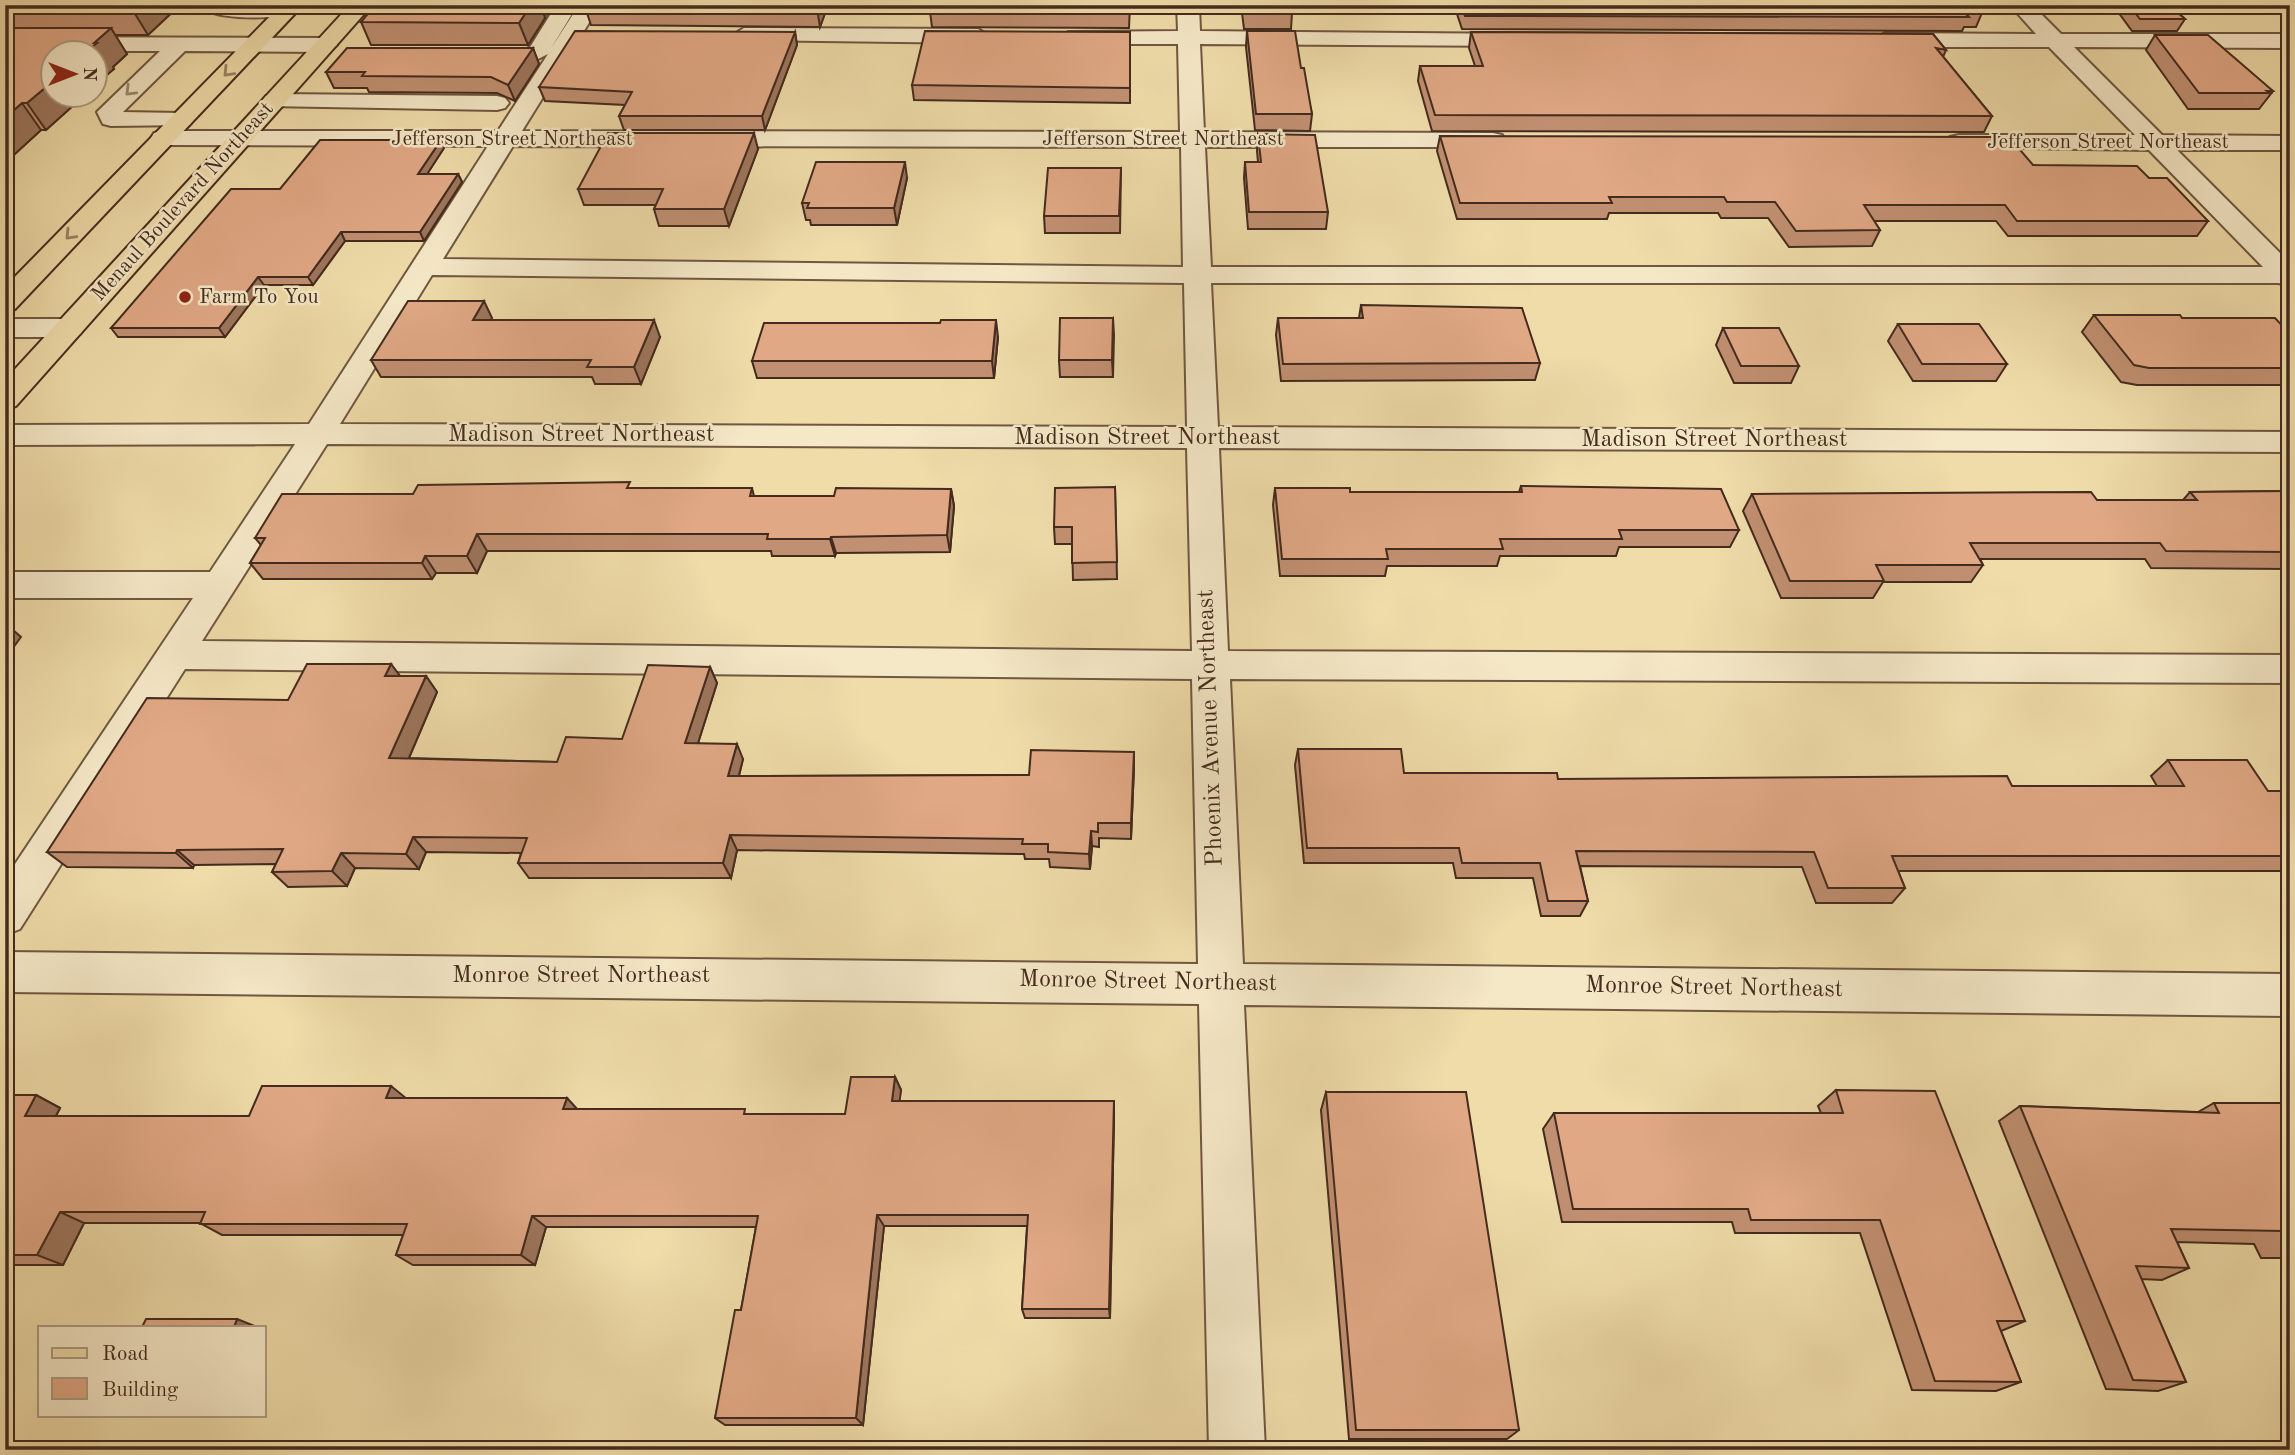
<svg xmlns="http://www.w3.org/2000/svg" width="2295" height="1455" viewBox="0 0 2295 1455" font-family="'Old Standard TT',serif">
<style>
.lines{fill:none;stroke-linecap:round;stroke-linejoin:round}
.minor-casing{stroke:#6f5741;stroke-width:4}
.major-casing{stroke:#442b1e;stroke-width:4}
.minor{fill:#f5e8c7;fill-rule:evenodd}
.major{fill:#efdca9;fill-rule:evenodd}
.wall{fill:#c19072;stroke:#442b1e;stroke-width:2}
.shaded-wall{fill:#9d765d;stroke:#442b1e;stroke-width:2}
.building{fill:#e0a885;stroke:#442b1e;stroke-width:2}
.oneway{stroke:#9a8464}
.oneway2{stroke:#9c8a72}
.poi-dot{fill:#8f2418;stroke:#f5e8c7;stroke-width:2.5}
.labels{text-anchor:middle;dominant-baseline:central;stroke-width:5;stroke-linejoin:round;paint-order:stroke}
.far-street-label{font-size:21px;fill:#442b1e;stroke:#f5e8c7}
.far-poi-label{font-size:21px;fill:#442b1e;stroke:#f5e8c7;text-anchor:start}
.street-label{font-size:24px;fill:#442b1e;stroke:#f5e8c7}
</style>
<rect width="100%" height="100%" fill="#efdca9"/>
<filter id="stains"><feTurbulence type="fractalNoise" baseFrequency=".00286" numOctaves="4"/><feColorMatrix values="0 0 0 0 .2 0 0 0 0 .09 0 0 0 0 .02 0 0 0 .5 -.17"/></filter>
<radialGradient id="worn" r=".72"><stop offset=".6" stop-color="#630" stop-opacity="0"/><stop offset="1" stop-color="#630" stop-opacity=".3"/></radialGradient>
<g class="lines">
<g class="minor-casing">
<path id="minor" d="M 213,5 L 295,5 L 299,10 C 291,20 217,20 209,10 Z
M 386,5 L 563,5 L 572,14 L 550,50 L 579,5 L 600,5 L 522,131 L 1180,132 L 1178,44 L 1076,44 L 1065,37 L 1068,32 L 1178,31 L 1177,5 L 1199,5 L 1200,31 L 1532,34 L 1535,39 L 1524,46 L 1200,44 L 1204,132 L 1493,133 L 1502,135 L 1505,140 L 1502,145 L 1493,147 L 1205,147 L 1211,267 L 2263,267 L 2149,150 L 1950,147 L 1947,142 L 1950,137 L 1959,135 L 2135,135 L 2049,47 L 1885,47 L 1874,40 L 1885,33 L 2036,34 L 2010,5 L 2032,5 L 2061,34 L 2290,34 L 2290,48 L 2074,47 L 2162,135 L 2290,136 L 2290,150 L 2177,150 L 2290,263 L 2290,287 L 2279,283 L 1211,283 L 1218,427 L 2290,432 L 2290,452 L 1219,448 L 1228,651 L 2290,655 L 2290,683 L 1230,679 L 1243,964 L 2290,974 L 2290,1016 L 1244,1005 L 1265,1450 L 1209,1450 L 1199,1004 L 5,992 L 5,952 L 1198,964 L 1192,679 L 185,669 L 20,929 L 5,935 L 5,879 L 193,598 L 5,598 L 5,572 L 210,572 L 295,444 L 5,445 L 5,425 L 309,424 L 488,146 L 163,145 L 154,143 L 151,138 L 154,133 L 163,131 L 498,131 L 548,54 L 538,59 L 527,52 L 550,15 L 396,11 ZM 513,146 L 1181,147 L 1183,267 L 443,259 ZM 432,275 L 1184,283 L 1187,427 L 340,424 ZM 327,444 L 1187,448 L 1192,651 L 202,641 Z
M 744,28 L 978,29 L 989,36 L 978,43 L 736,40 L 733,35 Z
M 5,37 L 326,38 L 337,45 L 326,52 L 185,51 L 123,112 L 181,113 L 189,115 L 193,120 L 189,125 L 111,126 L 103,124 L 97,112 L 160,51 L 5,51 Z
M 274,94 L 497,96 L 505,98 L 509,103 L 505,108 L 497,110 L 266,106 L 262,101 L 266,96 Z
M 5,319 L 70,319 L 80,322 L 84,328 L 80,334 L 70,337 L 5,337 Z"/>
</g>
<g class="major-casing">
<path id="major" d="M 281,5 L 303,5 L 15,309 L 5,311 L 5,287 Z
M 350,5 L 372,5 L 16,406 L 5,409 L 5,380 Z"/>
</g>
<use href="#minor" class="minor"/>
<use href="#major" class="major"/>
</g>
<path class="wall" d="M 5,5 L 180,5 L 148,35 L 115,35 L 127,54 L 113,67 L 114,69 L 52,94 L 86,94 L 46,130 L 41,130 L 5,163 Z
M 586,5 L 828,5 L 820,27 L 591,25 L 585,7 Z
M 1130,5 L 1129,28 L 932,27 L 930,12 Z
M 1241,5 L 1291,5 L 1292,13 L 1291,29 L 1244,29 Z
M 1454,5 L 1975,5 L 1982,13 L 1976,27 L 1964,27 L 1962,31 L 1462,29 Z
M 2113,5 L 2169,5 L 2185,19 L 2177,31 L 2132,31 Z
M 545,18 L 528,45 L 371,45 L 361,22 Z
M 1247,31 L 1301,68 L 1312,114 L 1310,131 L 1255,130 L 1246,47 Z
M 795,32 L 797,45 L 765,130 L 624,130 L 619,116 L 625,105 L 545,101 L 539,87 Z
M 1130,32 L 1130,103 L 914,100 L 912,85 Z
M 1471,32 L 1933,34 L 1946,50 L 1943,57 L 1992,116 L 1984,132 L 1432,131 L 1418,81 L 1420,66 L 1475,66 L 1469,48 Z
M 2155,35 L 2273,91 L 2259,109 L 2188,109 L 2146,50 Z
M 533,48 L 539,64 L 515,101 L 497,93 L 369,92 L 367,88 L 334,88 L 326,72 Z
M 1258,134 L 1328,212 L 1326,229 L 1248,229 L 1244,178 L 1245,162 L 1258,162 L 1257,151 Z
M 1440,136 L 2033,165 L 2149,178 L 2208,221 L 2197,236 L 2008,236 L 1996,221 L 1874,221 L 1880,230 L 1872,246 L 1789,247 L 1768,218 L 1721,218 L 1718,213 L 1609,213 L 1607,219 L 1457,219 L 1437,151 Z
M 444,148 L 427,174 L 458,174 L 462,182 L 424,241 L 345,241 L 313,285 L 264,285 L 225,337 L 118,337 L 111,328 L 280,189 Z
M 758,149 L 729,226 L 659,226 L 654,209 L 656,205 L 584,205 L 578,189 Z
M 1121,168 L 1120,233 L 1045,233 L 1044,216 Z
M 907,178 L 897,225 L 811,225 L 810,220 L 806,220 L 802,203 Z
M 1361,305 L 1540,363 L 1535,380 L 1281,381 L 1276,335 L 1278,318 L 1359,318 Z
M 2094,315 L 2182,318 L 2290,334 L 2290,385 L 2137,385 L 2121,382 L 2082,332 Z
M 492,318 L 490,320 L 660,337 L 641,384 L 595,384 L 592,377 L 381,377 L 371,360 Z
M 1113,318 L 1113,377 L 1060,377 L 1059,360 Z
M 940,323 L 998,337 L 994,378 L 757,378 L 752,361 Z
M 1898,324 L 2007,364 L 1996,381 L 1913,381 L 1888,341 Z
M 1723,328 L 1799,366 L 1791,383 L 1734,383 L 1716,345 Z
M 1521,486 L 1739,530 L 1730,547 L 1619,547 L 1616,556 L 1500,556 L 1497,566 L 1387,566 L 1385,576 L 1280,576 L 1273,505 L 1275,488 L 1350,492 L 1519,492 Z
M 1115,487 L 1117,579 L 1073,580 L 1072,544 L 1055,544 L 1054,527 Z
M 632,488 L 752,488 L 754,496 L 834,496 L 951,489 L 954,506 L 950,552 L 836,553 L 835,556 L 772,556 L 771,551 L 487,551 L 477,573 L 436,573 L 432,579 L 263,579 L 250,563 L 261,545 L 255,538 L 413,494 Z
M 2290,491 L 2290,569 L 2151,568 L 2145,559 L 1980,559 L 1983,565 L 1971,582 L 1883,582 L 1873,598 L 1781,598 L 1743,511 L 1752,494 L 2097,500 L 2183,500 L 2190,492 Z
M 391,664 L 400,676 L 426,676 L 437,692 L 409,758 L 557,762 L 622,739 L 710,667 L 717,683 L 698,743 L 743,759 L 739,776 L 1029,775 L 1134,767 L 1131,839 L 1099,838 L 1099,847 L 1092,846 L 1090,869 L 1050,867 L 1049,859 L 1025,859 L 1024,854 L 737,850 L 731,878 L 529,878 L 518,863 L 521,853 L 426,852 L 419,869 L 355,868 L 347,886 L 288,887 L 272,872 L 276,864 L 194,865 L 193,868 L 67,867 L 47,852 L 288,700 Z
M 1298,749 L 1404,773 L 1558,779 L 2012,786 L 2157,786 L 2151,776 L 2168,760 L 2268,791 L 2290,791 L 2290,871 L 1898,871 L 1905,888 L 1892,903 L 1816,903 L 1802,867 L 1580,866 L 1588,901 L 1580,916 L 1541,916 L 1533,878 L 1456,878 L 1453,863 L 1304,863 L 1295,765 Z
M 895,1077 L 901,1090 L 899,1101 L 1114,1101 L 1114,1114 L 1110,1318 L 1025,1318 L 1022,1309 L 1027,1226 L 884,1226 L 863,1425 L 725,1425 L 715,1418 L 741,1310 L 756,1227 L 546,1227 L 535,1265 L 413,1265 L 396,1255 L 403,1235 L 222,1235 L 200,1223 L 84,1223 L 63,1265 L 5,1265 L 5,1095 L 36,1095 L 60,1108 L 56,1116 L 249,1116 L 405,1098 L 577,1109 L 748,1114 L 845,1114 Z
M 1836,1090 L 2025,1321 L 2001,1331 L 2021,1382 L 1996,1391 L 1912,1390 L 1860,1233 L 1735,1233 L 1732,1222 L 1562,1222 L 1543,1129 L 1554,1113 L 1821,1113 L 1818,1106 Z
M 1326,1092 L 1519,1430 L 1507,1439 L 1349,1439 L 1321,1110 Z
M 2214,1103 L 2290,1103 L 2290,1258 L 2261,1258 L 2254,1244 L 2177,1242 L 2189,1268 L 2162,1280 L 2141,1279 L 2186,1382 L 2158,1391 L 2106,1389 L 1999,1121 L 2020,1106 L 2198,1112 Z
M 123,1415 L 222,1415 L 222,1416 L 129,1416 Z"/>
<path class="shaded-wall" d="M 137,5 L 180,5 L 148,35 L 132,9 Z
M 531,5 L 541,5 L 545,18 L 528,45 L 519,23 Z
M 570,5 L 577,5 L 572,10 Z
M 818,5 L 828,5 L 820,27 L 817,8 Z
M 111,28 L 127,54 L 113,67 L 114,69 L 94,86 L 94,52 L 86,52 L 94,43 Z
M 795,32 L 797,45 L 765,130 L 762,116 Z
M 533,48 L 539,64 L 515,101 L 508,85 Z
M 52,82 L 52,94 L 86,94 L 46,130 L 27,103 Z
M 22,103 L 41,130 L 5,163 L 5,118 Z
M 754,133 L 758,149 L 729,226 L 724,209 Z
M 441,140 L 444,148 L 422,182 L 418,174 Z
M 905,162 L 907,178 L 897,225 L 894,208 Z
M 458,174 L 462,182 L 424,241 L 420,232 Z
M 341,232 L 345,241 L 313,285 L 308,277 Z
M 258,277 L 264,285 L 225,337 L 219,328 Z
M 484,301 L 492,318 L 481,337 L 473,320 Z
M 1113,318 L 1114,335 L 1113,377 L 1112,360 Z
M 654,320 L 660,337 L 641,384 L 634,367 Z
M 996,320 L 998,337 L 994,378 L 992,361 Z
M 951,489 L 954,506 L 950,552 L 947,535 Z
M 477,534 L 487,551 L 477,573 L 467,556 Z
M 831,537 L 836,553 L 835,556 L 830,539 Z
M 425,556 L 436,573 L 432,579 L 422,563 Z
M 5,623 L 21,637 L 5,659 Z
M 391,664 L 403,680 L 385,676 Z
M 710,667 L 717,683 L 693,759 L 685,743 Z
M 426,676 L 437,692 L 402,774 L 389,758 Z
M 737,744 L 743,759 L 735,791 L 728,776 Z
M 1134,752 L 1134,767 L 1131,839 L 1131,823 Z
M 1091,831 L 1092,846 L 1090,869 L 1089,854 Z
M 730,835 L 737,850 L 731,878 L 723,863 Z
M 413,837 L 426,852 L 419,869 L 406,854 Z
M 177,850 L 194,865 L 193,868 L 176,853 Z
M 341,853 L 355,868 L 347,886 L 332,871 Z
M 895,1077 L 901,1090 L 898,1114 L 892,1101 Z
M 391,1086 L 407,1099 L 386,1098 Z
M 36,1095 L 60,1108 L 49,1129 L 25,1116 Z
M 567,1098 L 579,1111 L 563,1109 Z
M 1114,1101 L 1114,1114 L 1110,1318 L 1109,1309 Z
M 60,1212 L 84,1223 L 63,1265 L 37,1255 Z
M 877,1215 L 884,1226 L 863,1425 L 856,1418 Z
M 532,1216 L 546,1227 L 535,1265 L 521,1255 Z
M 237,1319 L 257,1327 L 234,1327 Z"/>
<path class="building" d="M 5,5 L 137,5 L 132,9 L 5,9 Z
M 375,5 L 531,5 L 519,23 L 361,22 Z
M 586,5 L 818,5 L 817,8 L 585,7 Z
M 931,5 L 1129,5 L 1129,13 L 930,12 Z
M 1244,5 L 1291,5 L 1292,13 L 1245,13 Z
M 1461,5 L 1975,5 L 1982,13 L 1965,13 L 1969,17 L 1465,16 Z
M 2129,5 L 2169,5 L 2185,19 L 2140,19 Z
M 5,28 L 111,28 L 94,43 L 97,43 L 86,52 L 52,52 L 52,82 L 27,103 L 22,103 L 5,118 Z
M 575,31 L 795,32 L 762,116 L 619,116 L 632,92 L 539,87 Z
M 925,31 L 1130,32 L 1130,88 L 912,85 Z
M 1247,31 L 1295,31 L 1301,68 L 1304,68 L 1312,114 L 1256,114 Z
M 1471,32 L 1933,34 L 1946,50 L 1936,48 L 1992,116 L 1435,115 L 1420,66 L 1483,66 Z
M 2155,35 L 2208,35 L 2273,91 L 2267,91 L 2270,93 L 2199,93 Z
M 347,48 L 533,48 L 508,85 L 491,77 L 362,76 L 365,72 L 326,72 Z
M 608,133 L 754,133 L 724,209 L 654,209 L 663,189 L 578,189 Z
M 1258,134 L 1315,135 L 1328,212 L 1249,212 L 1245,162 L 1261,162 Z
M 1440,136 L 2009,137 L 2033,165 L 2137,166 L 2149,178 L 2167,178 L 2208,221 L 2017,221 L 2005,205 L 1864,205 L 1880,230 L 1796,231 L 1775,202 L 1727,202 L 1724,197 L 1609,197 L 1612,203 L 1460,203 Z
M 320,140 L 441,140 L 418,174 L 458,174 L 420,232 L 341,232 L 308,277 L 258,277 L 219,328 L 111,328 L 231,189 L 280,189 Z
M 816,162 L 905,162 L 894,208 L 807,208 L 809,203 L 802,203 Z
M 1048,168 L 1121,168 L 1119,216 L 1044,216 Z
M 408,301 L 484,301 L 473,320 L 654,320 L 634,367 L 587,367 L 591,360 L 371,360 Z
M 1361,305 L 1522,308 L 1540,363 L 1283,364 L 1278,318 L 1363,318 Z
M 2094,315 L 2180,315 L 2182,318 L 2275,318 L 2290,334 L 2290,368 L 2149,368 L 2134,365 Z
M 1060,318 L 1113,318 L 1112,360 L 1059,360 Z
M 941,320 L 996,320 L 992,361 L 752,361 L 764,323 L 940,323 Z
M 1898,324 L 1979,324 L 2007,364 L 1922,364 Z
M 1723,328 L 1779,328 L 1799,366 L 1741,366 Z
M 630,482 L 627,488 L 752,488 L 750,496 L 834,496 L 836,488 L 951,489 L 947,535 L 831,537 L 830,539 L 767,539 L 768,534 L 477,534 L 467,556 L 425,556 L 422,563 L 250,563 L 265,538 L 255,538 L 282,494 L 413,494 L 418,485 Z
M 1521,486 L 1721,489 L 1739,530 L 1619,530 L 1622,539 L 1500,539 L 1503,549 L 1386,549 L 1388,559 L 1282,559 L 1275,488 L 1350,488 L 1350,492 L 1522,492 Z
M 1115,487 L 1117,562 L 1072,563 L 1072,527 L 1054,527 L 1055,488 Z
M 2290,491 L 2290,552 L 2166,551 L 2160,543 L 1970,543 L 1983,565 L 1876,565 L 1884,581 L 1790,581 L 1752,494 L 2091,492 L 2097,500 L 2197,500 L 2190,492 Z
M 307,664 L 391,664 L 385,676 L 426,676 L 389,758 L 557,762 L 566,737 L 622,739 L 648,665 L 710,667 L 685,743 L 737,744 L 728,776 L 1029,775 L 1031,750 L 1134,752 L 1131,823 L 1098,823 L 1098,832 L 1091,831 L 1089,854 L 1048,852 L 1048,844 L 1022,844 L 1023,839 L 730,835 L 723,863 L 518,863 L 527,838 L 413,837 L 406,854 L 341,853 L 332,871 L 272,872 L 283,849 L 177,850 L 176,853 L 47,852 L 147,698 L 288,700 Z
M 1298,749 L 1401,749 L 1404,773 L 1557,773 L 1558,779 L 2007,776 L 2012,786 L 2184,786 L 2168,760 L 2247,760 L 2268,791 L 2290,791 L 2290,856 L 1892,856 L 1905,888 L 1828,888 L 1814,852 L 1576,851 L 1588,901 L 1548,901 L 1540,863 L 1462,863 L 1459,848 L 1307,848 Z
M 851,1077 L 895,1077 L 892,1101 L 1114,1101 L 1109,1309 L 1022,1309 L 1028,1215 L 877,1215 L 856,1418 L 715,1418 L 735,1310 L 741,1310 L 758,1216 L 532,1216 L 521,1255 L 396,1255 L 407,1224 L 200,1224 L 205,1212 L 60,1212 L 37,1255 L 5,1255 L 5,1095 L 36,1095 L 25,1116 L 249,1116 L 262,1086 L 391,1086 L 386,1098 L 567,1098 L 563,1109 L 745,1109 L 744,1114 L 845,1114 Z
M 1836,1090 L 1935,1091 L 2025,1321 L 1997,1321 L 2021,1382 L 1935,1381 L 1880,1220 L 1751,1220 L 1748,1209 L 1573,1209 L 1554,1113 L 1843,1113 Z
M 1326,1092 L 1466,1092 L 1519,1430 L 1356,1430 Z
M 2214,1103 L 2290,1103 L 2290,1244 L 2283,1231 L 2171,1229 L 2189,1268 L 2136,1266 L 2186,1382 L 2133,1380 L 2020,1106 L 2219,1113 Z
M 146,1319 L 237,1319 L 234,1327 L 142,1327 Z"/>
<defs><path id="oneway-chevron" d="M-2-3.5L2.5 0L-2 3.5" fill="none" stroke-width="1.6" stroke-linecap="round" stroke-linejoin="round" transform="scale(1.75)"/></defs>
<g class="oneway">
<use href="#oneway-chevron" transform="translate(228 72) rotate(134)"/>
<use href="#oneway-chevron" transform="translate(70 235) rotate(134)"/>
</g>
<use class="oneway2" href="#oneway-chevron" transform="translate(130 91) rotate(135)"/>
<circle class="poi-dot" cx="185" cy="297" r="7"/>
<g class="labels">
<g class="far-street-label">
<text x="512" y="139">Jefferson Street Northeast</text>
<text x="1163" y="139">Jefferson Street Northeast</text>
<text x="2108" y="142">Jefferson Street Northeast</text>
<text transform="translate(183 202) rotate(-48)">Menaul Boulevard Northeast</text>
</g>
<g class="far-poi-label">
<text x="199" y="297">Farm To You</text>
</g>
<g class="street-label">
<text x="581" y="435">Madison Street Northeast</text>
<text x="1147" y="438">Madison Street Northeast</text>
<text x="1714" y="440">Madison Street Northeast</text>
<text transform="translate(1211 728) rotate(-92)">Phoenix Avenue Northeast</text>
<text x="581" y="976">Monroe Street Northeast</text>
<text transform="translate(1148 982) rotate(1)">Monroe Street Northeast</text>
<text transform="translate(1714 988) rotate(1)">Monroe Street Northeast</text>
</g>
</g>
<rect width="2295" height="1455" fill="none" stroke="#efdca9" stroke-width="28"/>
<rect x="7" y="7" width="2281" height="1441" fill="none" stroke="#442b1e" stroke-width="3.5"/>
<rect x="14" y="14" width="2267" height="1427" fill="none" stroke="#442b1e" stroke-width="2"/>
<rect x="38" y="1326" width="228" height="91" fill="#f5e8c7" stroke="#ae9c83" stroke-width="2"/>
<rect x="52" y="1348" width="35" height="10" fill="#efdca9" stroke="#ae9c83" stroke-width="2"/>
<text x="102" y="1360" font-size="21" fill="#442b1e">Road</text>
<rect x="52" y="1378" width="35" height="21" fill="#e0a885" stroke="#ae9c83" stroke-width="2"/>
<text x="102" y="1396" font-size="21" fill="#442b1e">Building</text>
<g transform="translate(74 74) rotate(90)"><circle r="33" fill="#f5e8c7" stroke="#ae9c83" stroke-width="2"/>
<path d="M0-5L12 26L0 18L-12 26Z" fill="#8f2418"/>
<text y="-10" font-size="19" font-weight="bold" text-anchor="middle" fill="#442b1e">N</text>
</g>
<rect width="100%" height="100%" filter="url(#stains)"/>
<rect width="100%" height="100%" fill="url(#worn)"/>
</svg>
